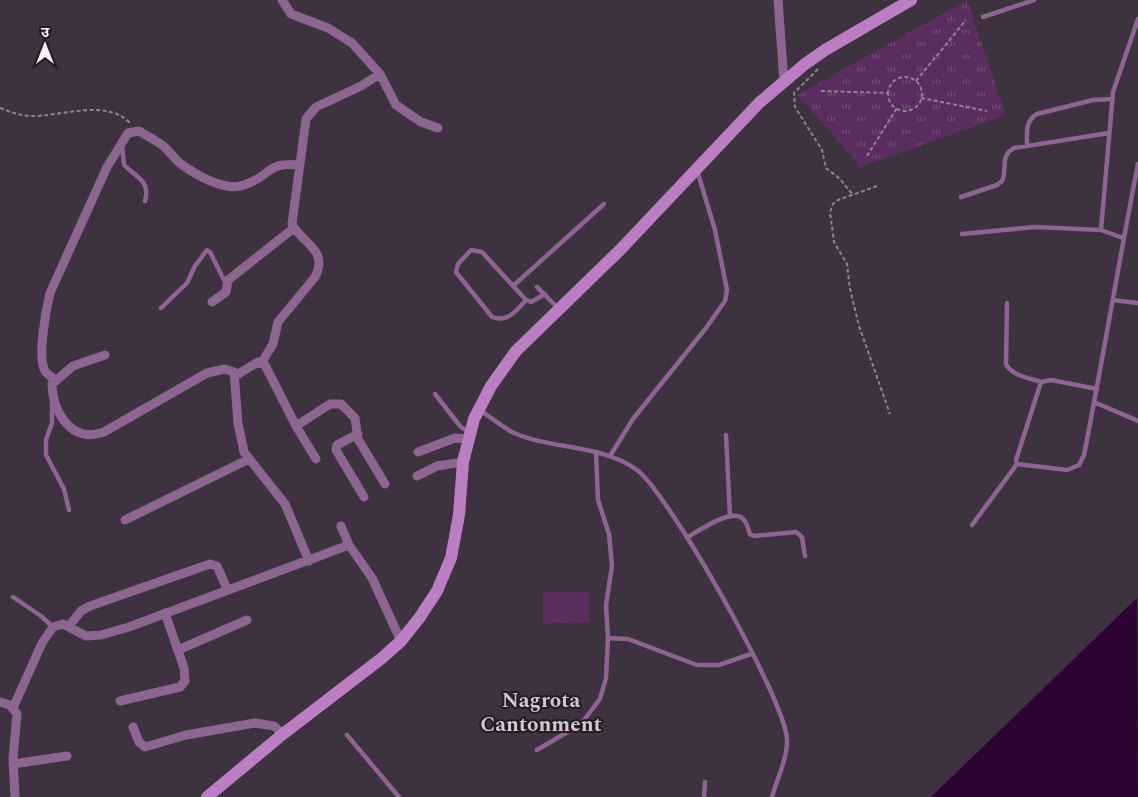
<svg xmlns="http://www.w3.org/2000/svg" width="1138" height="797" viewBox="0 0 1138 797" font-family="Spectral,'Noto Sans Devanagari',serif">
<style>
.park{fill:url(#park-tufts)}
.pitch{fill:#592e5e}
.water{fill:#2d0431}
.lines{fill:none;stroke-linecap:round;stroke-linejoin:round}
.path{stroke:#8e8390;stroke-width:2;stroke-dasharray:4 2.5;stroke-linecap:butt}
.lane{stroke:#8c6590;stroke-width:4.5}
.street{stroke:#8c6590;stroke-width:9}
.secondary{stroke:#bc7ec2;stroke-width:12}
.labels{text-anchor:middle;dominant-baseline:central;stroke-width:4;stroke-linejoin:round;paint-order:stroke}
.district-label{font-size:21px;font-weight:bold;fill:#d5c4d6;stroke:#221c22}
</style>
<defs>
<pattern id="park-tufts" width="24" height="20" patternUnits="userSpaceOnUse" patternTransform="scale(1.25)"><rect width="24" height="20" fill="#592e5e"/><path d="M3 7l-1-3M5 7V3M7 7l1-3M15 17l-1-3M17 17v-4M19 17l1-3" fill="none" stroke="#724d76"/></pattern>
</defs>
<rect width="100%" height="100%" fill="#3e3140"/>
<path class="park" d="M 967,0 L 1006,115 L 861,167 L 797,95 Z"/>
<path class="pitch" d="M 543,592 L 589,592 L 589,622 L 543,624 Z"/>
<path class="water" d="M 1137,598 L 1138,797 L 931,797 Z"/>
<g class="lines">
<path class="path" d="M 818,69 L 794,93 L 795,107 L 822,150 L 826,168 L 840,179 L 853,195
M888 94a17 17 0 1 1 34 0a17 17 0 1 1-34 0Z
M 916,81 L 966,20
M 821,91 L 888,93
M 921,98 L 987,111
M 0,108 C 10,112 19,115 30,116 C 60,117 106,98 130,123
M 867,156 L 897,108
M 877,186 L 838,200 L 833,204 L 830,212 L 834,242 L 847,264 L 850,289 L 859,326 L 890,414"/>
<path class="lane" d="M 983,17 L 1034,0
M 122,145 L 124,165 C 136,177 151,181 145,201
M 1027,145 C 1027,132 1025,121 1037,114 L 1093,100 L 1112,99
M 961,197 L 997,185 L 1002,181 C 1008,168 999,157 1014,148 L 1109,133
M 1101,230 L 1113,92 L 1138,19
M 962,234 L 1035,227 L 1101,230 L 1123,238
M 513,286 L 604,204
M 537,287 L 559,309
M 526,300 C 517,310 508,323 492,317 L 456,272 L 458,264 L 471,250 L 482,252 L 526,300 L 531,302 L 545,294
M 1113,300 L 1138,303
M 1007,303 L 1006,364 C 1012,376 1029,378 1041,382
M 161,308 L 187,283 L 195,266 L 207,250 L 210,252 L 226,284
M 1097,389 L 1051,380 L 1041,382 L 1016,460 L 1017,464 L 1067,470 L 1079,465 L 1084,455 C 1103,358 1119,261 1138,164
M 435,394 L 460,426 L 468,432
M 1094,402 L 1138,421
M 52,403 L 52,423 L 46,440 L 46,455 L 64,489 L 69,510
M 479,410 C 491,417 502,427 514,433 C 553,450 602,444 637,470 C 669,494 785,699 787,739 C 788,757 777,779 772,797
M 726,435 L 730,516
M 610,456 L 633,419 L 706,328 L 725,301 L 727,290 L 715,230 L 697,170
M 972,525 L 1017,464
M 688,537 C 698,531 733,507 743,519 C 747,522 748,529 750,534 L 754,536 L 796,532 L 802,537 L 805,556
M 13,597 L 41,616 L 53,627
M 608,638 L 628,639 L 697,665 L 719,665 L 751,654
M 347,735 L 399,797
M 537,750 L 581,724 L 600,699 L 606,678 L 608,638 L 606,605 L 612,566 L 609,534 L 598,500 L 596,453
M 704,797 L 705,782"/>
<path class="street" d="M 282,0 L 291,14 L 328,28 L 352,43 L 380,74 L 396,105 L 421,122 L 438,128
M 778,0 L 784,82
M 212,302 L 226,292 L 228,280 L 294,228
M 105,355 L 73,366 L 52,384 C 53,413 72,444 104,432 L 207,373 L 225,369 L 234,372 L 238,423 L 244,452 L 285,504 L 309,561
M 262,362 L 273,344 L 278,322 L 315,277 C 329,249 302,244 292,224 L 306,119 L 316,107 L 361,86 L 380,74
M 235,376 L 258,362 L 265,365 L 296,426 L 316,459
M 55,380 C 51,376 46,374 44,369 C 38,353 46,310 50,293 L 107,167 L 128,133 L 139,131 C 146,135 155,140 162,145 C 169,150 174,159 181,164 C 196,175 225,192 244,185 C 272,176 265,162 299,165
M 296,426 L 330,404 L 341,404 L 355,418 L 358,439 L 385,484
M 358,434 L 337,445 L 336,450 L 364,497
M 418,452 L 455,438 L 469,439
M 417,476 L 437,466 L 463,462
M 125,520 L 249,459
M 341,526 L 349,545 L 372,578 L 401,641
M 69,626 L 81,611 L 90,606 L 210,564 L 217,566 L 227,589
M 178,650 L 247,620
M 120,701 L 180,687 L 185,681 L 184,668 L 165,613
M 0,702 L 10,705 L 17,714 L 13,758 L 15,797
M 13,708 L 42,643 L 53,627 L 63,624 L 86,636 L 101,635 L 129,627 L 349,545
M 133,727 L 139,742 L 145,747 L 186,735 L 255,723 L 274,726 L 283,734
M 13,764 L 67,756"/>
<path class="secondary" d="M 207,797 L 283,734 L 382,658 L 401,641 L 420,617 L 437,591 L 451,558 L 459,515 L 463,462 L 474,419 L 491,386 L 516,351 L 620,250 L 759,103 L 805,64 L 825,50 L 911,0"/>
</g>
<g class="labels">
<g class="district-label">
<text x="541" y="701">Nagrota<tspan x="541" dy="24">Cantonment</tspan></text>
</g>
</g>
<g transform="translate(45 45)" stroke="#221c22" stroke-width="4" paint-order="stroke">
<path d="M0-4L9 19L0 12L-9 19Z" fill="#f8eff9"/>
<text y="-8" font-size="14" font-weight="bold" text-anchor="middle" fill="#f8eff9">उ</text>
</g>
</svg>
